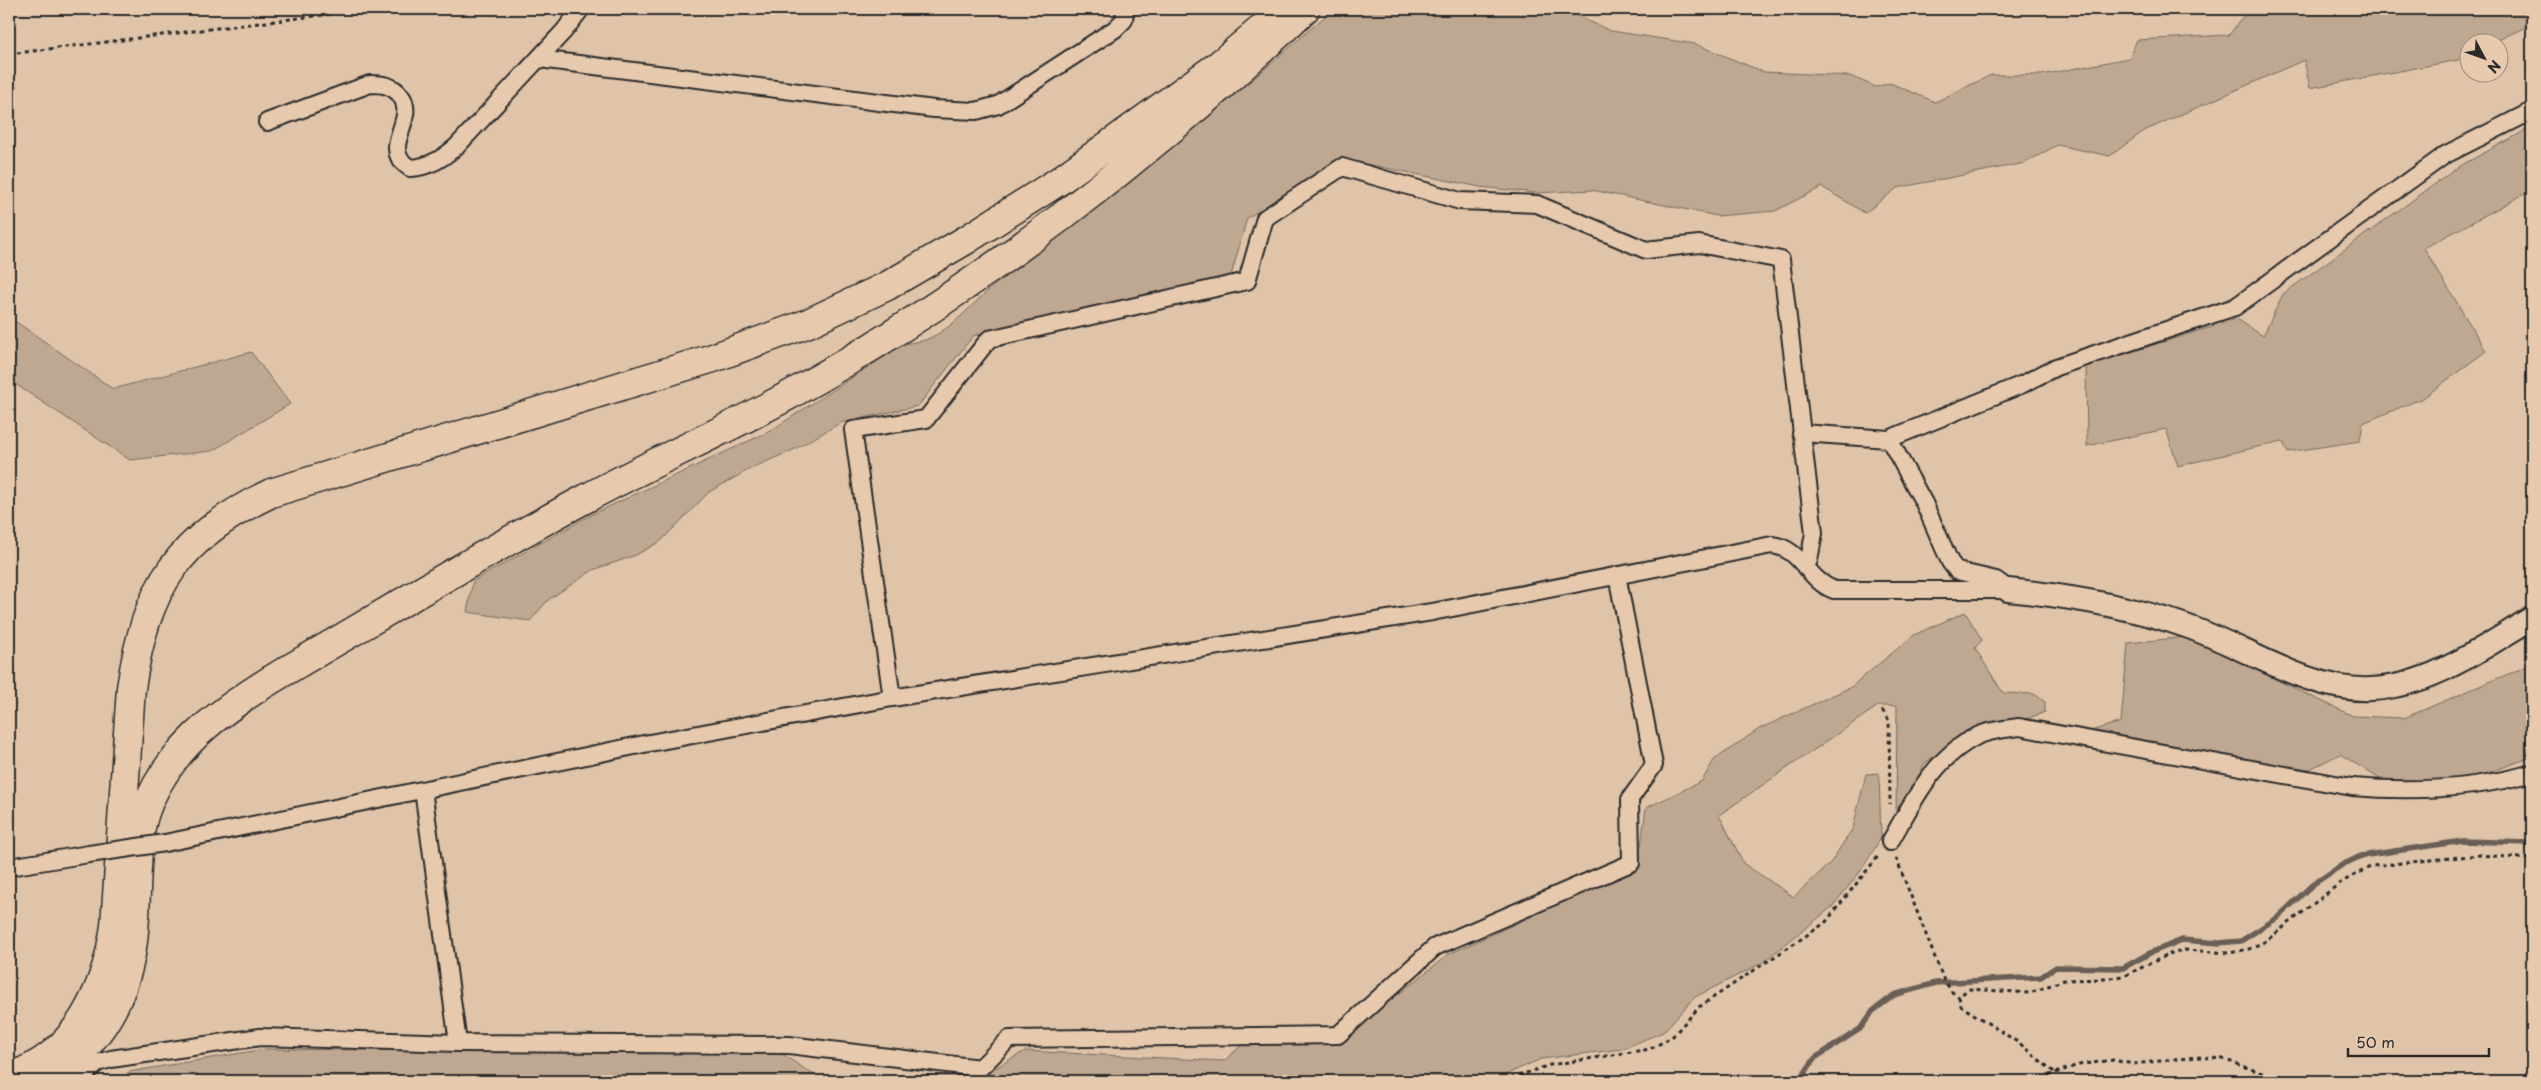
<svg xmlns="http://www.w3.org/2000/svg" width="2541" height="1090" viewBox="0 0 2541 1090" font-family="'Playpen Sans',sans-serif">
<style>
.green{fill:#bea892;stroke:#746a5e}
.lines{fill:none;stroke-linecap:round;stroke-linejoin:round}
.stream{stroke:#6a5f57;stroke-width:5.5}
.street-casing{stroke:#2b2b2b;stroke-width:20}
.secondary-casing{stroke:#2b2b2b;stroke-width:26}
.highway-casing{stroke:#2b2b2b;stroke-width:31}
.path{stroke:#2b2b2b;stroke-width:3;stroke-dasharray:4 4;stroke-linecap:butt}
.street{stroke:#e7caae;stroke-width:16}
.secondary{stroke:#e7caae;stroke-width:22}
.highway{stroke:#e7caae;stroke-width:28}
.street-bridge-casing{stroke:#2b2b2b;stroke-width:20;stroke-linecap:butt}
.street-bridge{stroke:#e7caae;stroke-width:16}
</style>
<rect width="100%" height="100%" fill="#dfc4a9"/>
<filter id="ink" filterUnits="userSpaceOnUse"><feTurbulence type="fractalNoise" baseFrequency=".02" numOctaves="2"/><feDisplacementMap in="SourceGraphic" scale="10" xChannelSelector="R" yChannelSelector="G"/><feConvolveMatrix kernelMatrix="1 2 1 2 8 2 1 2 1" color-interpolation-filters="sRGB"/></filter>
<g filter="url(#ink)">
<path class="green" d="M 1333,9 L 1561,9 L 1611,31 L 1695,44 L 1764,72 L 1850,76 L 1876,87 L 1890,83 L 1935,102 L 1991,75 L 2041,75 L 2129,58 L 2137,40 L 2229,35 L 2249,9 L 2532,9 L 2532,24 L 2494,42 L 2468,42 L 2468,55 L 2458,60 L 2310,88 L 2304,60 L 2144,131 L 2110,156 L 2057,145 L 2025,163 L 1897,188 L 1865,213 L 1822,187 L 1775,211 L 1717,216 L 1592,190 L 1536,193 L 1480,187 L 1346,160 L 1247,218 L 1231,276 L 973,336 L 918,406 L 840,423 L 795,449 L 750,469 L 709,492 L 661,541 L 636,555 L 593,570 L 548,600 L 530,621 L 467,612 L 473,581 L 589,516 L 770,431 L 904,344 C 912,342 922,342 930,338 C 958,325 975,299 1000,281 C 1115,196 1226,105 1333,9 Z
M 2532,127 L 2532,190 L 2424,248 L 2486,351 L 2423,398 L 2363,423 L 2360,441 L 2288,452 L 2282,441 L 2178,466 L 2166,429 L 2087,446 L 2086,366 L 2237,319 L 2263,336 L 2283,294 L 2460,166 Z
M 9,317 L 113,389 L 251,352 L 290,404 L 212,451 L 130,460 L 9,380 Z
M 1965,612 L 1982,640 L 1975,648 L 2003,693 L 2034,694 L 2045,702 L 2045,712 L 2016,723 L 1960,737 L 1925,763 L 1896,820 L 1897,706 L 1878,706 L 1719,815 L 1744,864 L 1794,897 L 1831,862 L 1853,828 L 1866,774 L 1879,773 L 1881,838 L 1860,872 L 1832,907 L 1762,963 L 1695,997 L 1663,1032 L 1622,1049 L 1541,1059 L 1491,1081 L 126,1081 L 128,1072 L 265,1049 L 782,1054 L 817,1077 L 981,1076 L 1025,1051 L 1224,1061 L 1244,1043 L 1336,1044 L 1449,954 L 1638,868 L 1646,808 L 1702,781 L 1714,760 L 1759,729 L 1851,687 L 1914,635 Z
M 2186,637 L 2353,716 L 2404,718 L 2532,664 L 2532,757 L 2476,777 L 2391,786 L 2340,754 L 2310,769 L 2205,759 L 2087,732 L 2121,722 L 2128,643 Z"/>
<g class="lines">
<path class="stream" d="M 1799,1081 L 1815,1058 L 1860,1029 L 1873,1011 L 1894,995 L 1936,983 L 2041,977 L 2056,967 L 2123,968 L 2150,953 L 2182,940 L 2219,943 L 2241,941 L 2277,918 L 2312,885 L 2342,865 L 2361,856 L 2463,841 L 2532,843"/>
<g class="street-casing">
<path id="street" d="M 539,59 L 934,109 L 976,111 L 998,105 L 1115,29 L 1124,20 L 1125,9
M 267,122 L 370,84 C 382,84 393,85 401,96 C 415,116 390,139 399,157 C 401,162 406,165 410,168 C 430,167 443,158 457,146 L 564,31 L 581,9
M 1801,433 L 1889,439 L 2023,384 L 2056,367 L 2235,307 L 2445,155 L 2532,111
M 1889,439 L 1924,503 L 1950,562 L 1957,571 L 1996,580 L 2007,588
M 892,698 L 853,430 L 926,419 L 989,339 L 1247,281 L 1265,218 L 1342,167 L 1460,201 L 1537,204 L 1646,250 L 1699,244 L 1781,260 L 1814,533 L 1809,560 L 1805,567
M 423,790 L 458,1043
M 1890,842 C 1913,802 1933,758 1977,736 C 1990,730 2005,729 2019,727 L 2352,787 C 2413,792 2473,790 2532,773
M 165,843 L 644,744 L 892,698 L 1432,612 L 1772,545 C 1801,548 1807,580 1834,590 L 2008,590
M 9,867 L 89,854
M 78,1081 L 97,1063 L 111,1059 L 260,1037 L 458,1043 L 789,1045 L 980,1068 L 1009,1039 L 1338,1035 L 1435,947 L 1631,863 L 1630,799 L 1654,765 L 1617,575"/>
</g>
<g class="secondary-casing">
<path id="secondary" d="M 2008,590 C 2069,596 2128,606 2186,626 C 2245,646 2309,692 2371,689 C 2431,686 2482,648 2532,618"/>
</g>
<g class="highway-casing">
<path id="highway" d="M 9,1077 C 76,1056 106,990 115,926 L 131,688 C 146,586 178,538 271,493 L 713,358 L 806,324 L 887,286 L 966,240 L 1059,181 L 1220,64 L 1285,9
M 45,1081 C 99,1046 129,995 134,931 C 137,897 135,861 141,827 C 149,788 176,752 206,726 C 249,689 309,658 359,628 C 433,584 508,540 585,499 C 653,462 725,431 793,393 C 976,291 1155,153 1305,9"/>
</g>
<path class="path" d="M 9,54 L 371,9
M 1882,710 L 1889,720 L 1890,805
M 1896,858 L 1943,978 L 1952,992 L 1959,997
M 2054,1072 L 2019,1043 L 1961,1006 L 1959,997 L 1968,989 L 2030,993 L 2064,980 L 2107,979 L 2126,975 L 2174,952 L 2185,950 L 2229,953 L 2249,949 L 2266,941 L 2340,883 L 2372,866 L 2480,855 L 2532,859
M 1503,1081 L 1550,1065 L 1650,1049 L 1672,1037 L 1699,1007 L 1825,923 L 1880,854
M 2033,1081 L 2078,1065 L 2113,1060 L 2133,1064 L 2197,1057 L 2223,1059 L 2284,1081"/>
<use href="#street" class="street"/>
<use href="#secondary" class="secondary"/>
<use href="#highway" class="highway"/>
<g class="street-bridge-casing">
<path id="street-bridge" d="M 89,854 L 165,843"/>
</g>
<use href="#street-bridge" class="street-bridge"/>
</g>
</g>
<rect width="2541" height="1090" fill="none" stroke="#e7caae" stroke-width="30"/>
<rect x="15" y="15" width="2511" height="1060" fill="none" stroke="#2b2b2b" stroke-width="2" filter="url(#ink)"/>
<g transform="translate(2484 58) rotate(131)"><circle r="24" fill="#e7caae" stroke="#9c8a7a"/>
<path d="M0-4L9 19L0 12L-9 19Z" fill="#2b2b2b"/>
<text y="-8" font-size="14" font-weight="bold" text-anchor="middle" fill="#2b2b2b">N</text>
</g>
<path d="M2348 1048v8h141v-8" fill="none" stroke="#2b2b2b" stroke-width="2.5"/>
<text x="2356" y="1048" font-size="15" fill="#2b2b2b" stroke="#e7caae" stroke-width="4" paint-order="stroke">50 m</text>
</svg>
